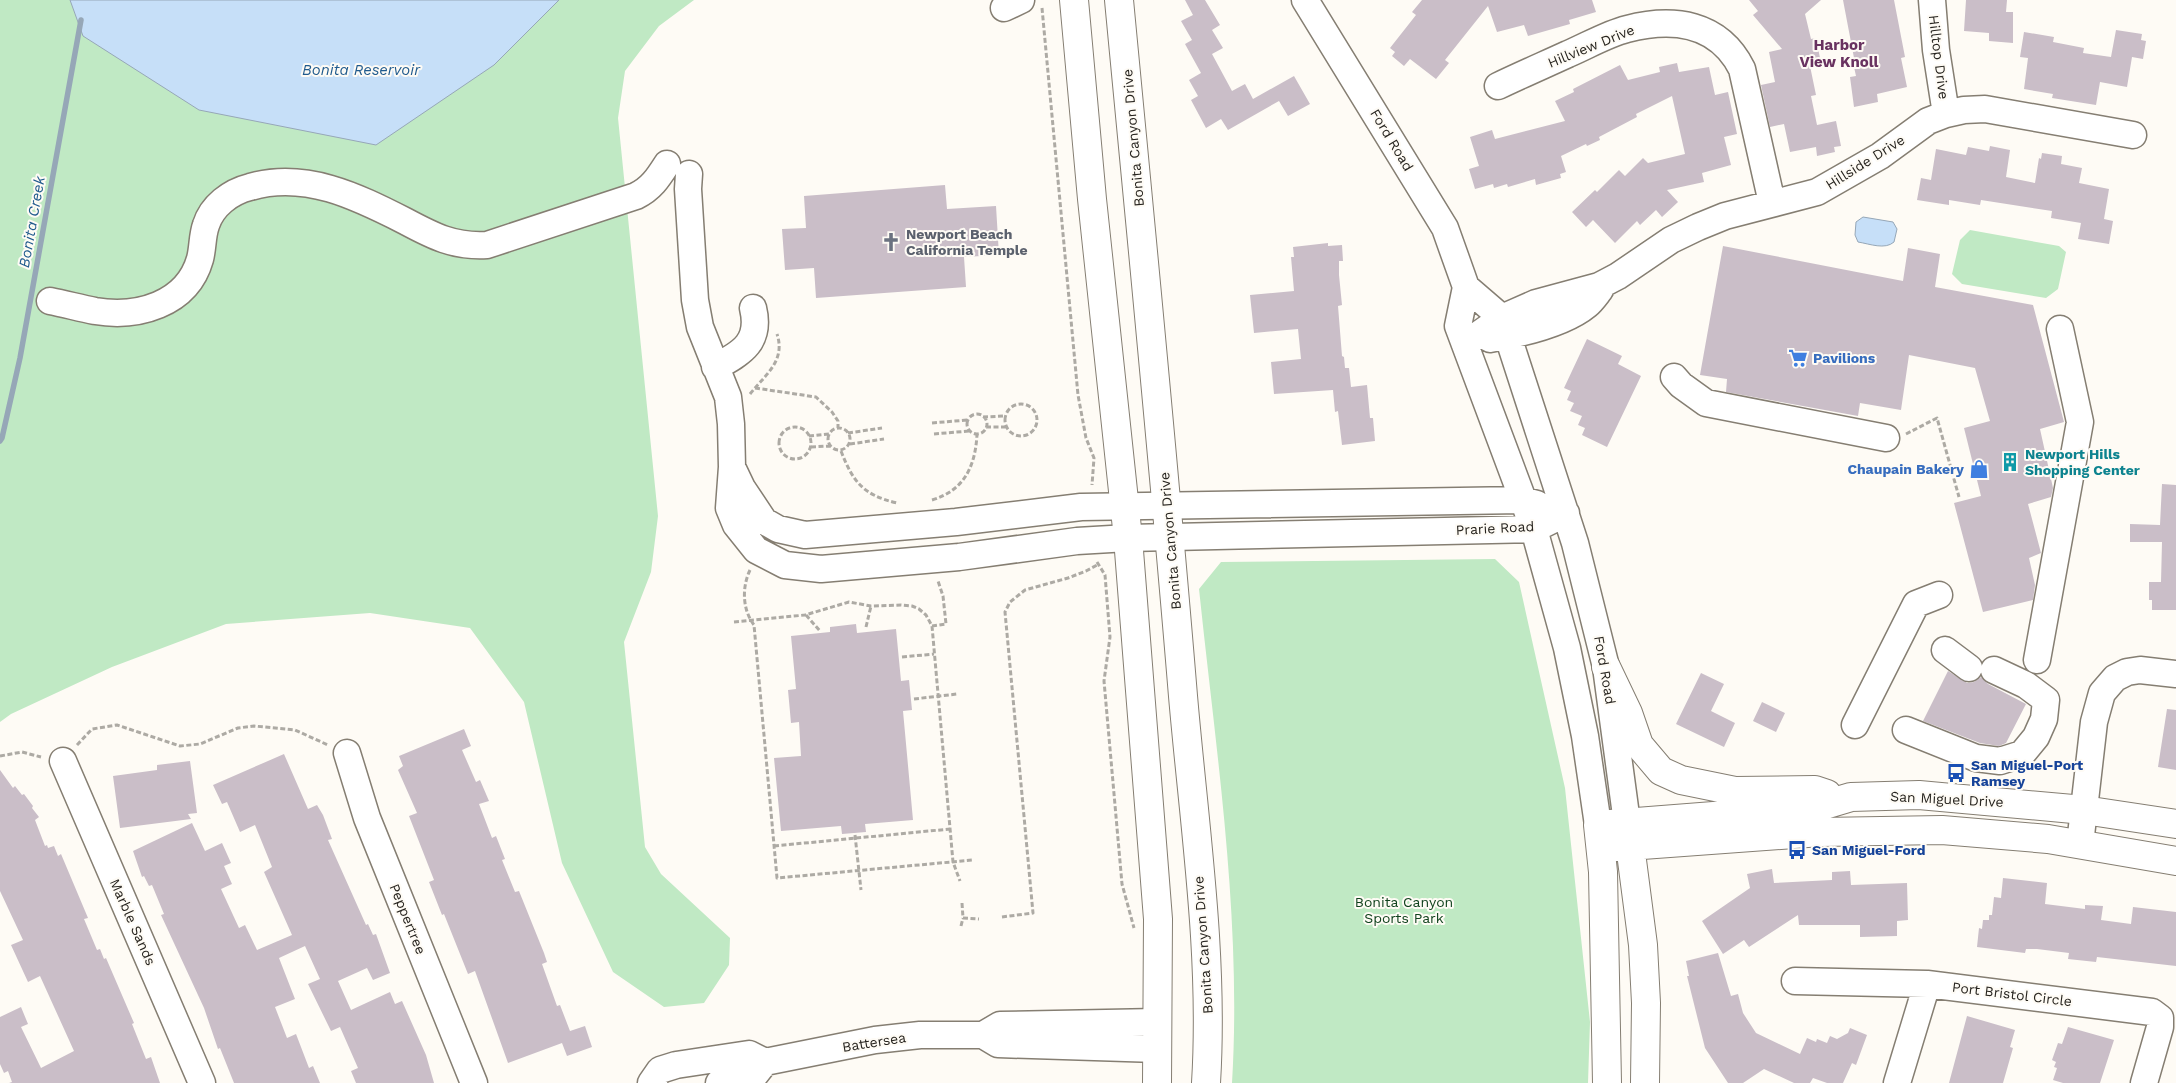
<svg xmlns="http://www.w3.org/2000/svg" width="2176" height="1083" viewBox="0 0 2176 1083" font-family="'Work Sans',sans-serif">
<style>
.green{fill:#c0e9c4}
.water{fill:#c6dff8;stroke:#96a7b7}
.lines{fill:none;stroke-linecap:round;stroke-linejoin:round}
.stream{stroke:#96a7b7;stroke-width:5.5}
.building{fill:#cabec8}
.minor-casing{stroke:#857e72;stroke-width:29}
.major-casing{stroke:#857e72;stroke-width:30}
.path{stroke:#adaaa4;stroke-width:3;stroke-dasharray:5 2.5;stroke-linecap:butt}
.minor{stroke:#fff;stroke-width:26}
.major{stroke:#fff;stroke-width:28}
.labels{text-anchor:middle;dominant-baseline:central;stroke-width:4;stroke-linejoin:round;paint-order:stroke}
.street-label{font-size:14px;fill:#27241f;stroke:#fefbf5}
.worship-label{font-size:14px;font-weight:bold;fill:#5b616d;stroke:#fefbf5;text-anchor:start}
.shop-label{font-size:14px;font-weight:bold;fill:#366cbe;stroke:#fefbf5;text-anchor:start}
.culture-label{font-size:14px;font-weight:bold;fill:#0d838f;stroke:#fefbf5;text-anchor:start}
.transit-label{font-size:14px;font-weight:bold;fill:#164399;stroke:#fefbf5;text-anchor:start}
.park-label{font-size:14px;fill:#10421d;stroke:#fefbf5}
.neighbourhood-label{font-size:15px;font-weight:bold;fill:#693260;stroke:#fefbf5}
.water-label{font-size:15px;font-style:italic;fill:#1f5a8d;stroke:#fefbf5}
</style>
<rect width="100%" height="100%" fill="#fefbf5"/>
<path class="green" d="M 0,0 L 694,0 L 659,26 L 625,71 L 618,118 L 658,516 L 651,572 L 624,642 L 645,847 L 661,874 L 730,938 L 729,965 L 704,1003 L 664,1007 L 613,972 L 562,863 L 524,702 L 470,628 L 370,613 L 226,624 L 112,667 L 11,714 L 0,722 Z
M 1970,230 L 2059,246 L 2066,252 L 2058,289 L 2046,298 L 1962,284 L 1952,274 L 1960,240 Z
M 1495,559 L 1519,582 L 1565,788 L 1590,1022 L 1588,1083 L 1232,1083 C 1242,918 1216,752 1199,589 L 1221,562 Z"/>
<path class="water" d="M 70,0 L 559,0 L 494,65 L 376,145 L 199,110 L 83,36 Z
M 1863,217 L 1893,222 L 1897,229 L 1894,242 C 1885,250 1870,244 1858,242 L 1855,235 L 1856,222 Z"/>
<g class="lines">
<path class="stream" d="M 0,441 L 2,438 L 20,358 L 81,20"/>
</g>
<path class="building" d="M 1185,0 L 1205,0 L 1220,25 L 1212,30 L 1223,48 L 1212,54 L 1232,91 L 1245,84 L 1253,99 L 1294,76 L 1310,104 L 1288,116 L 1279,101 L 1228,130 L 1221,119 L 1206,128 L 1191,100 L 1198,96 L 1189,80 L 1201,73 L 1185,44 L 1192,40 L 1181,21 L 1193,15 Z
M 1422,0 L 1592,0 L 1596,12 L 1569,20 L 1570,24 L 1528,36 L 1524,25 L 1497,32 L 1488,6 L 1445,60 L 1449,63 L 1436,79 L 1410,59 L 1404,66 L 1392,56 L 1395,52 L 1390,48 L 1416,15 L 1412,12 Z
M 1749,0 L 1821,0 L 1805,14 L 1811,39 L 1816,38 L 1821,63 L 1810,66 L 1816,95 L 1811,96 L 1817,125 L 1836,121 L 1841,146 L 1834,147 L 1835,152 L 1817,156 L 1816,147 L 1790,152 L 1784,124 L 1770,127 L 1761,85 L 1775,82 L 1769,52 L 1782,49 L 1753,15 L 1758,11 Z
M 1843,0 L 1894,0 L 1905,57 L 1901,58 L 1907,87 L 1877,94 L 1878,102 L 1854,107 L 1850,77 L 1856,76 L 1852,58 L 1854,58 Z
M 1966,0 L 2007,0 L 2006,12 L 2013,12 L 2013,43 L 1989,41 L 1989,33 L 1964,31 Z
M 2116,30 L 2142,34 L 2141,40 L 2146,41 L 2143,59 L 2132,57 L 2127,87 L 2100,82 L 2096,105 L 2052,98 L 2053,94 L 2024,89 L 2028,58 L 2020,57 L 2024,32 L 2054,37 L 2053,42 L 2084,48 L 2083,53 L 2111,57 Z
M 1677,63 L 1679,72 L 1709,67 L 1715,95 L 1728,92 L 1737,134 L 1724,137 L 1731,165 L 1702,173 L 1704,182 L 1667,190 L 1678,202 L 1662,217 L 1656,210 L 1640,225 L 1637,221 L 1615,243 L 1593,220 L 1586,227 L 1572,212 L 1595,190 L 1597,192 L 1619,170 L 1625,176 L 1643,158 L 1648,163 L 1685,154 L 1672,96 L 1636,114 L 1637,117 L 1599,137 L 1600,140 L 1587,146 L 1586,144 L 1561,156 L 1566,172 L 1560,174 L 1561,178 L 1536,185 L 1535,179 L 1508,187 L 1507,184 L 1494,188 L 1493,184 L 1475,189 L 1469,169 L 1479,166 L 1470,137 L 1492,130 L 1495,139 L 1565,121 L 1555,101 L 1574,92 L 1573,89 L 1620,65 L 1628,80 L 1660,72 L 1659,67 Z
M 1990,146 L 2010,150 L 2006,177 L 2035,183 L 2039,158 L 2041,159 L 2042,153 L 2062,156 L 2061,164 L 2082,168 L 2079,183 L 2109,189 L 2104,219 L 2113,221 L 2109,244 L 2078,239 L 2081,223 L 2051,218 L 2052,211 L 1981,200 L 1980,205 L 1949,200 L 1949,205 L 1917,200 L 1921,178 L 1931,180 L 1936,149 L 1966,155 L 1968,147 L 1989,151 Z
M 945,185 L 947,209 L 996,206 L 999,255 L 964,257 L 966,287 L 816,298 L 814,268 L 785,270 L 782,229 L 806,228 L 804,196 Z
M 1328,243 L 1328,246 L 1342,245 L 1343,261 L 1339,261 L 1339,275 L 1342,305 L 1338,306 L 1342,356 L 1344,357 L 1345,368 L 1349,368 L 1351,387 L 1367,385 L 1370,418 L 1373,418 L 1375,441 L 1342,445 L 1338,411 L 1335,412 L 1333,390 L 1274,394 L 1271,362 L 1301,359 L 1298,329 L 1254,333 L 1250,295 L 1294,291 L 1291,257 L 1294,257 L 1293,247 Z
M 1723,246 L 1903,281 L 1908,248 L 1940,254 L 1935,287 L 2033,305 L 2064,422 L 2040,429 L 2053,488 L 2051,497 L 2028,504 L 2041,553 L 2029,558 L 2035,585 L 2033,600 L 1983,612 L 1954,503 L 1981,496 L 1964,428 L 1990,421 L 1975,368 L 1909,355 L 1901,410 L 1860,403 L 1858,416 L 1726,392 L 1727,379 L 1700,375 Z
M 1587,339 L 1622,356 L 1618,364 L 1641,376 L 1607,447 L 1582,435 L 1585,428 L 1578,425 L 1582,416 L 1570,411 L 1574,403 L 1567,400 L 1571,391 L 1564,388 Z
M 2162,484 L 2176,485 L 2176,610 L 2152,610 L 2152,600 L 2149,600 L 2149,582 L 2161,582 L 2162,542 L 2130,542 L 2130,524 L 2160,525 Z
M 856,624 L 857,633 L 896,629 L 901,681 L 909,680 L 912,710 L 903,711 L 913,820 L 865,824 L 866,832 L 842,834 L 841,826 L 781,831 L 774,758 L 801,756 L 799,722 L 791,723 L 788,690 L 796,689 L 791,636 L 830,632 L 830,627 Z
M 1948,671 L 1967,683 L 1974,682 L 1981,677 L 1988,684 L 2026,704 L 2006,743 L 1999,746 L 1980,743 L 1923,721 Z
M 1701,673 L 1724,684 L 1711,711 L 1735,723 L 1724,747 L 1676,724 Z
M 1762,702 L 1785,713 L 1776,732 L 1753,721 Z
M 2167,709 L 2176,710 L 2176,770 L 2158,767 Z
M 464,729 L 471,746 L 462,750 L 476,782 L 480,780 L 489,801 L 479,804 L 492,838 L 496,836 L 505,859 L 502,860 L 515,892 L 519,891 L 544,953 L 547,962 L 542,964 L 557,1006 L 560,1005 L 570,1031 L 585,1026 L 592,1047 L 567,1056 L 562,1043 L 508,1063 L 475,971 L 468,974 L 444,914 L 442,915 L 429,882 L 434,880 L 409,816 L 417,813 L 398,770 L 403,766 L 399,756 Z
M 284,754 L 308,809 L 317,805 L 323,815 L 332,839 L 328,840 L 366,925 L 368,924 L 373,935 L 376,934 L 390,973 L 373,980 L 367,968 L 338,981 L 351,1010 L 390,992 L 395,1004 L 402,1001 L 426,1055 L 434,1083 L 356,1083 L 351,1071 L 358,1068 L 340,1027 L 331,1031 L 308,984 L 320,979 L 305,946 L 279,958 L 295,999 L 275,1007 L 287,1038 L 296,1034 L 309,1068 L 313,1066 L 320,1083 L 234,1083 L 220,1048 L 218,1049 L 204,1008 L 161,915 L 164,914 L 152,885 L 149,886 L 144,876 L 142,877 L 133,851 L 192,823 L 205,851 L 222,843 L 231,863 L 224,866 L 232,884 L 221,889 L 239,928 L 245,925 L 257,950 L 292,935 L 264,872 L 272,867 L 255,825 L 240,832 L 227,802 L 222,804 L 213,785 Z
M 190,761 L 197,813 L 188,814 L 191,819 L 120,828 L 113,776 L 157,770 L 157,765 Z
M 0,770 L 13,788 L 15,786 L 22,795 L 24,794 L 33,806 L 32,808 L 39,817 L 35,820 L 45,846 L 47,845 L 48,848 L 54,846 L 58,856 L 61,854 L 88,918 L 84,919 L 97,950 L 100,949 L 104,959 L 106,958 L 134,1023 L 132,1024 L 146,1059 L 151,1057 L 160,1083 L 9,1083 L 12,1082 L 8,1071 L 4,1073 L 0,1064 L 0,1017 L 21,1007 L 28,1024 L 21,1027 L 41,1068 L 74,1051 L 40,976 L 28,982 L 11,945 L 23,940 L 0,891 Z
M 1772,869 L 1774,883 L 1832,880 L 1832,872 L 1850,871 L 1851,885 L 1907,883 L 1908,920 L 1897,921 L 1897,936 L 1860,937 L 1860,925 L 1799,925 L 1798,915 L 1749,947 L 1744,940 L 1723,954 L 1702,921 L 1750,888 L 1747,874 Z
M 2003,878 L 2047,883 L 2045,904 L 2085,909 L 2085,905 L 2103,906 L 2101,920 L 2131,924 L 2133,907 L 2176,912 L 2176,966 L 2097,957 L 2096,962 L 2068,959 L 2069,953 L 2037,949 L 2026,949 L 2025,953 L 1977,947 L 1979,928 L 1982,929 L 1983,920 L 1989,920 L 1989,915 L 1992,915 L 1994,897 L 2001,898 Z
M 1718,953 L 1731,996 L 1738,994 L 1743,1013 L 1756,1033 L 1800,1054 L 1807,1038 L 1816,1042 L 1817,1039 L 1827,1043 L 1830,1036 L 1837,1039 L 1848,1033 L 1850,1028 L 1867,1035 L 1856,1065 L 1852,1063 L 1843,1083 L 1827,1083 L 1813,1078 L 1810,1083 L 1794,1083 L 1764,1069 L 1743,1083 L 1728,1083 L 1705,1048 L 1687,976 L 1689,976 L 1686,961 Z
M 1967,1016 L 2015,1030 L 2010,1047 L 2013,1048 L 2003,1083 L 1949,1083 Z
M 2068,1027 L 2114,1040 L 2100,1083 L 2063,1083 L 2053,1080 L 2057,1068 L 2054,1067 L 2056,1062 L 2052,1060 L 2058,1043 L 2062,1044 Z"/>
<g class="lines">
<g class="minor-casing">
<path id="minor" d="M 1305,0 L 1445,228 L 1466,287 L 1458,326 L 1534,529 L 1567,648 L 1585,736 L 1598,825
M 1932,0 L 1936,50 L 1946,114
M 1004,8 L 1021,0
M 1498,86 C 1521,75 1544,65 1568,54 C 1587,46 1607,34 1627,29 C 1674,17 1719,23 1742,69 L 1772,203
M 689,174 L 688,189 L 695,300 L 700,327 L 728,397 L 731,424 L 732,467 L 729,508 L 736,525 L 756,550 L 785,565 L 821,569 L 959,557 L 1077,541 L 1128,538 L 1534,529 L 1566,513
M 1466,287 L 1502,318 L 1575,543 L 1606,667 L 1630,845
M 50,301 C 65,304 80,308 95,311 C 137,318 187,305 200,259 C 203,248 202,236 206,225 C 212,206 230,192 250,187 C 305,171 356,196 405,221 C 433,236 454,247 487,245 L 636,196 C 651,189 658,178 667,164
M 1490,339 C 1519,334 1564,324 1587,305 C 1592,301 1596,295 1600,290
M 1465,344 L 1502,318 L 1536,303 L 1599,286 L 1618,276 L 1671,240 L 1698,227 L 1725,216 L 1817,192 L 1880,156 L 1928,121 L 1946,114 L 1964,110 L 1985,109 L 2133,135
M 715,367 C 743,353 761,341 753,308
M 1674,377 L 1681,385 L 1706,403 L 1886,438
M 732,467 L 742,488 L 764,521 L 778,529 L 805,535 L 956,522 L 1081,507 L 1522,500 L 1537,504
M 1945,650 L 1969,668
M 2037,660 L 2080,422 L 2060,329
M 1855,725 L 1916,604 L 1939,595
M 1906,730 L 1976,758 L 2000,761 L 2022,754 L 2036,737 L 2044,719 L 2046,700 L 2026,685 L 1994,670
M 347,753 L 367,818 L 474,1083
M 63,761 L 202,1083
M 2080,844 L 2094,722 L 2102,693 L 2115,678 L 2127,672 L 2140,670 L 2176,674
M 1795,981 L 1927,984 L 2152,1012 L 2160,1018 L 2160,1027 L 2144,1083
M 983,1035 L 998,1044 L 1157,1049
M 651,1083 L 660,1070 L 676,1065 L 749,1054 L 765,1062 L 875,1040 L 920,1035 L 983,1035 L 1000,1025 L 1157,1022
M 719,1083 L 754,1076 L 765,1062
M 1897,1083 L 1927,984"/>
</g>
<g class="major-casing">
<path id="major" d="M 1074,0 L 1092,199 L 1128,538 L 1158,919 L 1157,1083
M 1119,0 C 1141,232 1164,464 1183,696 C 1194,824 1214,955 1206,1083
M 1606,667 L 1628,713 L 1639,745 L 1661,771 L 1681,780 L 1735,791 L 1815,790 L 1827,794
M 1630,845 L 1643,945 L 1646,1003 L 1645,1083
M 1601,848 L 1821,832 L 1942,830 L 2048,839 L 2176,861
M 1607,1083 L 1603,872 L 1598,825 L 1814,808 L 1851,797 L 1919,795 L 2084,810 L 2176,824"/>
</g>
<path class="path" d="M 1042,8 L 1078,395 L 1086,438 L 1094,458 L 1092,485
M 755,388 L 816,397 L 832,412 L 838,421 L 838,428
M 750,394 C 765,375 786,361 777,334
M1005 420a16 16 0 1 1 32 0a16 16 0 1 1-32 0Z
M967 424a10 10 0 1 1 20 0a10 10 0 1 1-20 0Z
M 983,417 L 1005,416
M 932,423 L 967,420
M 986,427 L 1006,427
M779 443a16 16 0 1 1 32 0a16 16 0 1 1-32 0Z
M828 439a11 11 0 1 1 22 0a11 11 0 1 1-22 0Z
M 848,433 L 882,428
M 934,434 L 969,431
M 1906,434 L 1937,418 L 1959,497
M 809,436 L 829,434
M 850,444 L 884,439
M 811,447 L 830,446
M 841,451 C 853,482 863,495 897,503
M 932,500 C 965,490 975,466 977,435
M 1097,562 L 1105,575 L 1110,637 L 1104,681 L 1122,884 L 1134,928
M 750,570 C 742,587 742,609 754,625 L 777,878 L 973,860
M 806,615 L 820,631
M 734,622 L 805,615 L 849,602 L 871,606 L 901,605 L 912,606 L 919,609 L 926,615 L 932,626 L 953,862 L 960,881
M 932,626 L 946,624 L 943,596 L 938,581
M 866,627 L 871,606
M 902,657 L 934,654
M 914,699 L 957,694
M 77,745 L 92,729 L 117,725 L 180,746 L 200,744 L 238,728 L 254,726 L 295,730 L 328,745
M 0,756 L 22,752 L 41,757
M 855,835 L 861,890
M 774,846 L 950,829
M 962,903 L 963,918 L 979,919
M 1002,917 L 1033,913 L 1005,612 L 1010,602 L 1025,590 L 1068,578 L 1086,571 L 1099,564
M 961,926 L 963,918"/>
<use href="#minor" class="minor"/>
<use href="#major" class="major"/>
</g>
<defs>
<g id="church-bare" transform="scale(1.5)"><path d="M-1.2-6h2.4v3.5h3.3v2.4h-3.3V6h-2.4V-.1h-3.3v-2.4h3.3Z" fill="#6b7280" stroke="#fefbf5" stroke-width="2.5" paint-order="stroke"/></g>
<g id="supermarket-bare" transform="scale(1.5)"><path d="M-6-5.5h2.5l.6 2H6L4.5 2H-2.5L-4.4-4H-6ZM-1.5 3.2a1.3 1.3 0 1 0 .1 0ZM3 3.2a1.3 1.3 0 1 0 .1 0Z" fill="#3f7fe0" stroke="#fefbf5" stroke-width="2.5" paint-order="stroke"/></g>
<g id="building-bare" transform="scale(1.5)"><path d="M-4-6H4V6H1V3H-1V6H-4ZM-2.5-4.3h1.7v1.8h-1.7ZM.8-4.3h1.7v1.8H.8ZM-2.5-1h1.7V.8h-1.7ZM.8-1h1.7V.8H.8Z" fill="#0f9aa8" stroke="#fefbf5" stroke-width="2.5" paint-order="stroke"/></g>
<g id="shop-bare" transform="scale(1.5)"><path d="M-5-2.5h2.3a2.7 3.5 0 0 1 5.4 0H5L5.5 6h-11ZM-1.5-2.5h3a1.5 2.3 0 0 0-3 0Z" fill="#3f7fe0" stroke="#fefbf5" stroke-width="2.5" paint-order="stroke"/></g>
<g id="bus-bare" transform="scale(1.5)"><path d="M-5-6H5V4H4V6H2V4H-2V6H-4V4H-5ZM-3.5-4V0h7V-4ZM-3.5 1.2v1.5H-2V1.2ZM2 1.2v1.5H3.5V1.2Z" fill="#1a4fb4" stroke="#fefbf5" stroke-width="2.5" paint-order="stroke"/></g>
</defs>
<g fill-rule="evenodd">
<use href="#church-bare" x="891" y="242"/>
<use href="#supermarket-bare" x="1798" y="358"/>
<use href="#building-bare" x="2010" y="462"/>
<use href="#shop-bare" x="1979" y="469"/>
<use href="#bus-bare" x="1956" y="773"/>
<use href="#bus-bare" x="1797" y="850"/>
</g>
<g class="labels">
<g class="street-label">
<text transform="translate(1591 46) rotate(-22)">Hillview Drive</text>
<text transform="translate(1939 57) rotate(83)">Hilltop Drive</text>
<text transform="translate(1133 138) rotate(-95)">Bonita Canyon Drive</text>
<text transform="translate(1392 140) rotate(59)">Ford Road</text>
<text transform="translate(1865 162) rotate(-32)">Hillside Drive</text>
<text transform="translate(1495 528) rotate(-3)">Prarie Road</text>
<text transform="translate(1170 541) rotate(-95)">Bonita Canyon Drive</text>
<text transform="translate(1605 670) rotate(80)">Ford Road</text>
<text transform="translate(1947 799) rotate(3)">San Miguel Drive</text>
<text transform="translate(408 919) rotate(68)">Peppertree</text>
<text transform="translate(133 922) rotate(66)">Marble Sands</text>
<text transform="translate(1203 945) rotate(-94)">Bonita Canyon Drive</text>
<text transform="translate(2012 994) rotate(7)">Port Bristol Circle</text>
<text transform="translate(874 1042) rotate(-9)">Battersea</text>
</g>
<g class="worship-label">
<text x="906" y="234">Newport Beach<tspan x="906" dy="16">California Temple</tspan></text>
</g>
<g class="shop-label">
<text x="1813" y="358">Pavilions</text>
<text x="1964" y="469" text-anchor="end">Chaupain Bakery</text>
</g>
<g class="culture-label">
<text x="2025" y="454">Newport Hills<tspan x="2025" dy="16">Shopping Center</tspan></text>
</g>
<g class="transit-label">
<text x="1971" y="765">San Miguel-Port<tspan x="1971" dy="16">Ramsey</tspan></text>
<text x="1812" y="850">San Miguel-Ford</text>
</g>
<g class="park-label">
<text x="1404" y="902">Bonita Canyon<tspan x="1404" dy="16">Sports Park</tspan></text>
</g>
<g class="neighbourhood-label">
<text x="1839" y="45">Harbor<tspan x="1839" dy="17">View Knoll</tspan></text>
</g>
<g class="water-label">
<text x="361" y="70">Bonita Reservoir</text>
<text transform="translate(32 222) rotate(-80)">Bonita Creek</text>
</g>
</g>
</svg>
